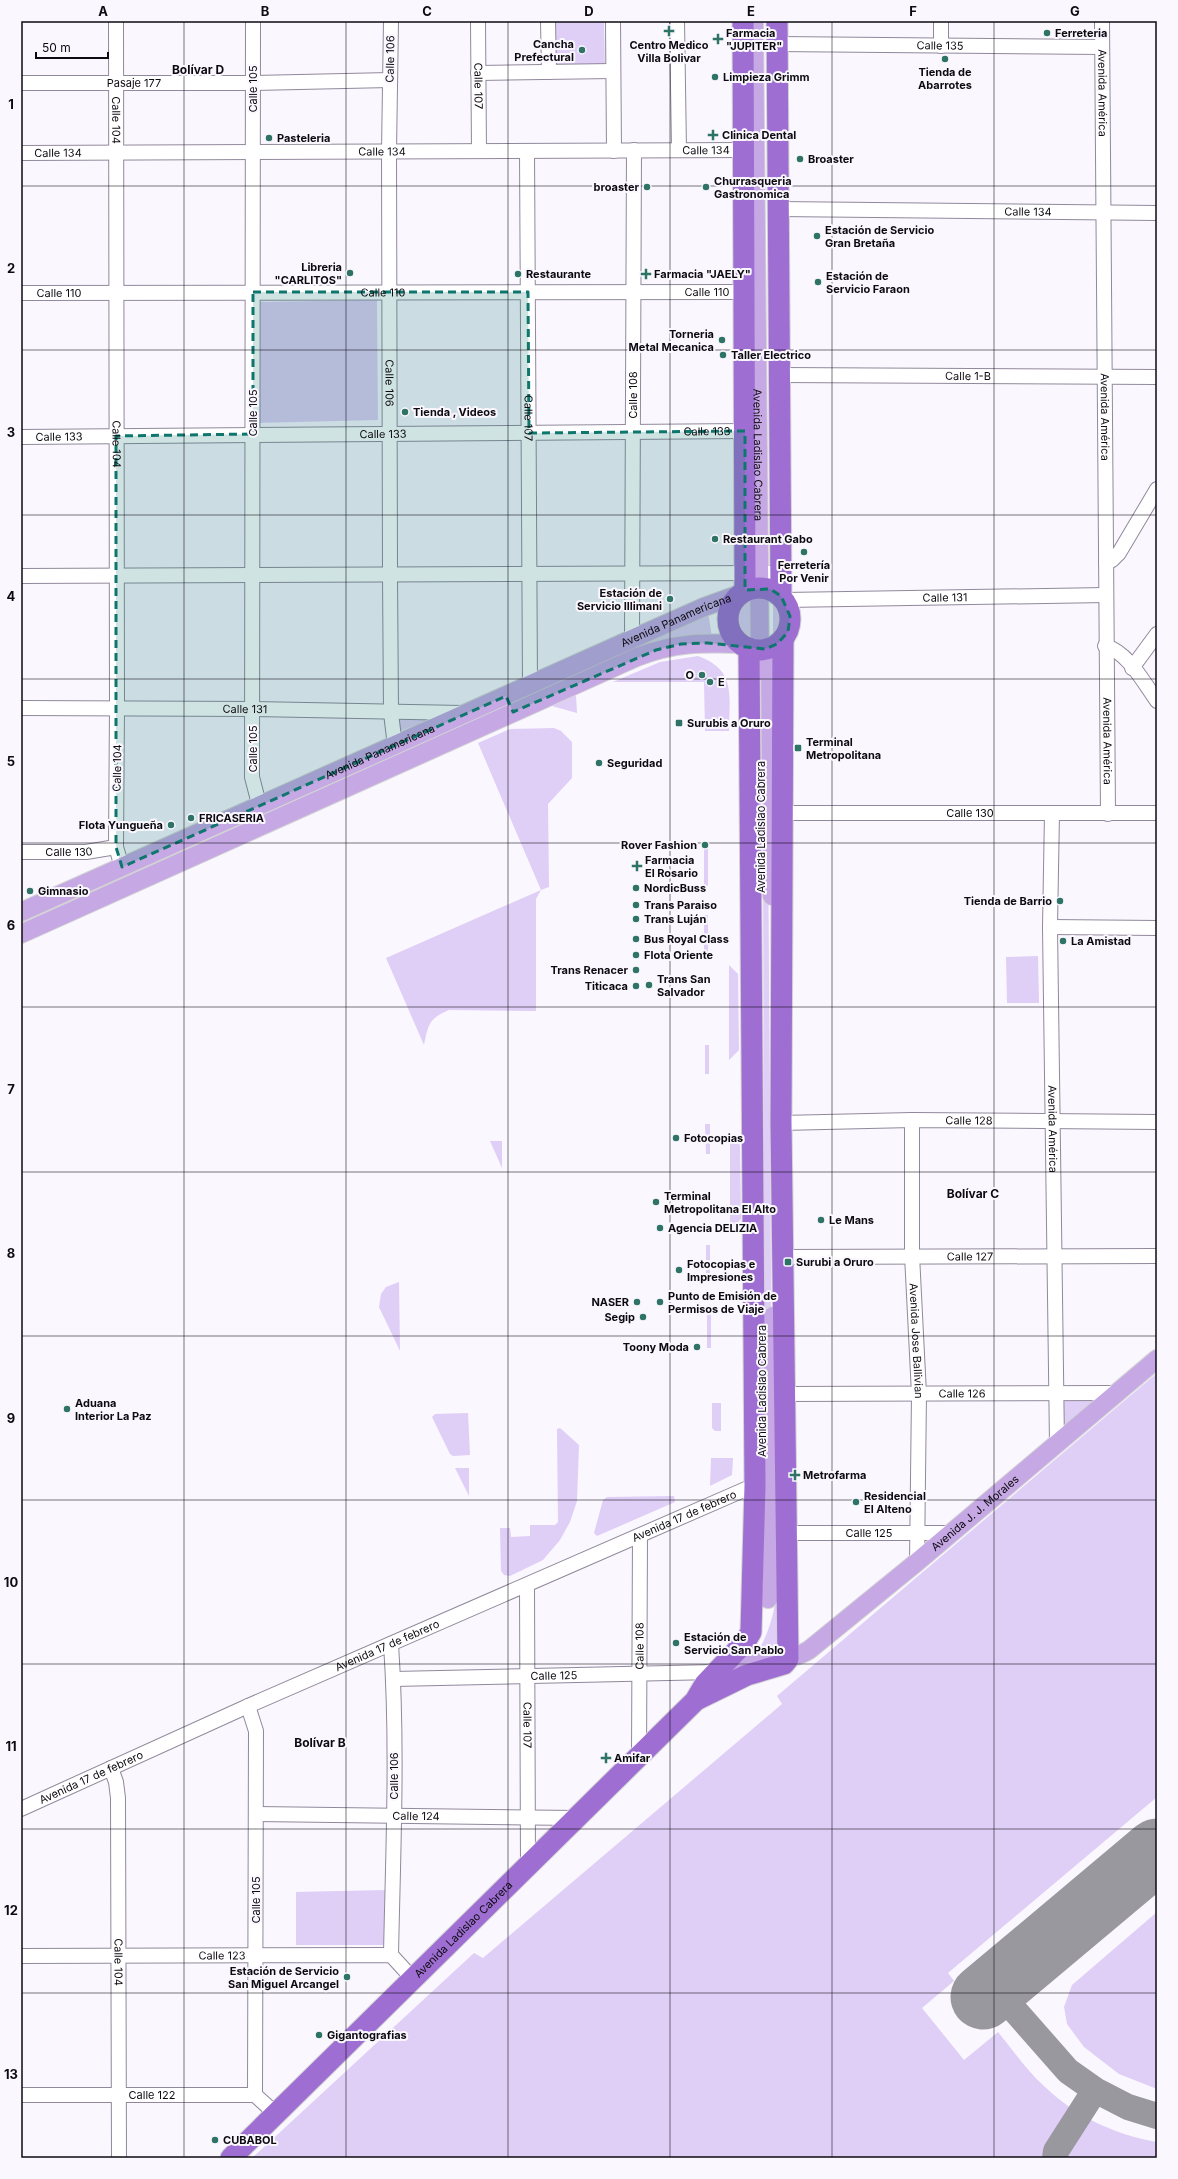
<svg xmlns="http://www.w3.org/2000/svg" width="1178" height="2179" viewBox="0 0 1178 2179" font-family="Inter,sans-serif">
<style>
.green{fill:#dfcef6}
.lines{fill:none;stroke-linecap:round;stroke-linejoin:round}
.taxiway{stroke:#9a989f;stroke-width:26}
.runway{stroke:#9a989f;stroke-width:65}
.minor-casing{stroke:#91899b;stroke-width:16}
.major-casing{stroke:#d3d3d4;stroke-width:20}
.highway-casing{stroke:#d3d3d4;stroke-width:23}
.minor{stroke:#fff;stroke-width:14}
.major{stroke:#c5a8e4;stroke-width:18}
.highway{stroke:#9e6ed2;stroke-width:21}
.marked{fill:#0f766e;fill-opacity:0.2;stroke:#0f766e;stroke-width:3;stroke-dasharray:8 5;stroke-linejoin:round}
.grid{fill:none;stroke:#0d0a10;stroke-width:1;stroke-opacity:0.55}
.poi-dot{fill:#2f7366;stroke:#faf7ff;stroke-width:1.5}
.labels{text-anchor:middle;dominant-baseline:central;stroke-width:4;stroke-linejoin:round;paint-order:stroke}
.poi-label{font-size:11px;font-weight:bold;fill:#0d0a10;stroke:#faf7ff;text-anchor:start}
.street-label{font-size:11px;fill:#0d0a10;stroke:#faf7ff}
.neighbourhood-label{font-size:12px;font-weight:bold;fill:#0d0a10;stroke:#faf7ff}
.neatline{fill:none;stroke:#0d0a10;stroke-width:1.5}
.grid-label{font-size:13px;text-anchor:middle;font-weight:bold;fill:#0d0a10}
</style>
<rect width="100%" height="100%" fill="#faf7ff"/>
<path class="green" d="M 552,21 L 604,21 L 605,67 L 553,68 Z
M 377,300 L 378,420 L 257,423 L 256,302 Z
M 754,599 L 755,639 C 734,632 734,607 754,599 Z
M 773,601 C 785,611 784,626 773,636 Z
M 708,612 L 712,637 L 691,637 L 21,928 L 21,921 Z
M 698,656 C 737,670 729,697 729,731 L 705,731 L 704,682 L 613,682 L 660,662 Z
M 767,675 L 771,1272 L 770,1596 L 765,1596 L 763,824 Z
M 576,695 L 577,713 L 552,706 Z
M 399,719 L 429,720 L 400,731 Z
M 554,728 L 561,731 L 572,742 L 572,778 L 548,804 L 549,887 L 541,890 L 536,899 L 536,1011 L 449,1010 C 429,1018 428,1025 424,1045 L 386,958 L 541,890 L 478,743 L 510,729 Z
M 704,849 L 708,849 L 708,886 L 704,886 Z
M 704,915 L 708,915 L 708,952 L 704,952 Z
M 1038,956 L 1039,1003 L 1007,1003 L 1006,957 Z
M 729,965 L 738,974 L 739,1050 L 729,1060 Z
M 705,1045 L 709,1045 L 709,1074 L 705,1074 Z
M 705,1124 L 710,1124 L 710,1154 L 706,1154 Z
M 730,1136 L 740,1145 L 741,1219 L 730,1230 Z
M 490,1141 L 502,1141 L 502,1168 Z
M 706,1245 L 710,1245 L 710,1283 L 706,1283 Z
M 399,1282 L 400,1351 L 379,1307 L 381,1294 L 386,1287 Z
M 707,1311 L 711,1311 L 711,1348 L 707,1348 Z
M 1157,1373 L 1157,1797 L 948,1973 L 954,1981 L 922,2008 L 964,2060 L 998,2032 C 1013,2050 1027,2071 1044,2086 C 1075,2116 1115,2135 1157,2142 L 1157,2158 L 252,2158 L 474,1953 L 483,1958 L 782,1704 L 777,1696 Z
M 1063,1398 L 1095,1400 L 1064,1428 Z
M 712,1403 L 721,1403 L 721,1431 L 715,1431 L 712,1428 Z
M 468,1413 L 470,1455 L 453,1456 L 450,1454 L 432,1417 L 435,1414 Z
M 560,1428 L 579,1445 L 577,1501 L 570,1522 L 560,1540 L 543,1560 L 510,1576 L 504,1575 L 501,1571 L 500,1528 L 510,1528 L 511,1537 L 530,1536 L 530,1525 L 555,1525 L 558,1522 L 557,1429 Z
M 711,1458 L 733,1458 L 732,1475 L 710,1486 Z
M 455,1468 L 469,1468 L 469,1496 Z
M 674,1496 L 675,1502 L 597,1536 L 594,1533 L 603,1500 L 607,1497 Z
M 777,1588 L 778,1650 L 757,1653 C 769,1633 775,1612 777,1588 Z
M 385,1890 L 384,1945 L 296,1945 L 296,1892 Z
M 1157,1912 L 1157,2089 L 1119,2074 L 1084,2047 L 1067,2024 L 1064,2007 L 1072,1985 Z"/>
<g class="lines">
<path class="taxiway" d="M 995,1988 L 1068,2071 L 1095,2090 L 1128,2107 L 1157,2116
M 1055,2158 L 1056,2151 L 1095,2090"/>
<path class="runway" d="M 983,1997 L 1157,1851"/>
<g class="minor-casing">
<g id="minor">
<path id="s1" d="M 116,21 L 117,708 L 116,847 L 122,867"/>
<path d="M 253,21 L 252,777 L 259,804"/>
<path id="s2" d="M 391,21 L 389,151 L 390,575 L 391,713 L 395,746"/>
<path id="s3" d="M 478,21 L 479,151"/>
<path d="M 548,21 L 549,72"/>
<path d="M 613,21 L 614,151"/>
<path d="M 677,21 L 679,150"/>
<path d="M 941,21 L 941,46"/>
<path id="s4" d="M 1102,21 L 1108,814"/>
<path id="s5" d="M 777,44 L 1102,47"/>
<path d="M 478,73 L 613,71"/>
<path id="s6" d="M 21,83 L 253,83 L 390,80"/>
<path id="s7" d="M 527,151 L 530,685"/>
<path id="s8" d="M 21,153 L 744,150"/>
<path id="s9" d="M 778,209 L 1157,213"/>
<path id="s10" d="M 21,293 L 744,292"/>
<path id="s11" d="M 780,375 L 1157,377"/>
<path id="s12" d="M 21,437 L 745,431"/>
<path d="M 1106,563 L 1112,560 L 1119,553 L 1157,489"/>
<path d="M 21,576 L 781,573"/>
<path id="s13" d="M 785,600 L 1106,595"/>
<path id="s14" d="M 632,639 L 634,150"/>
<path d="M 1105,646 C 1128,652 1144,683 1157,701"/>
<path d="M 1132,668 L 1157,634"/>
<path id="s15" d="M 21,708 L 253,709 L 463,713"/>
<path id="s16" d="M 783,813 L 1157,813"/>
<path id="s17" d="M 1052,813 L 1050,927 L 1057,1444"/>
<path id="s18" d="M 21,852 L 86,852 L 116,847"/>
<path d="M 1050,927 L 1157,928"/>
<path id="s19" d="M 912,1120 L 912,1255 L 919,1394 L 917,1562"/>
<path id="s20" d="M 781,1123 L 912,1120 L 1157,1122"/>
<path id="s21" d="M 783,1257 L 1157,1256"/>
<path id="s22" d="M 784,1394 L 1115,1393"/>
<path id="s23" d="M 786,1533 L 951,1533"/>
<path id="s24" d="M 527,1585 L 528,1866"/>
<path d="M 391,1644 C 398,1747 393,1852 391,1955"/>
<path id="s25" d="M 393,1679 L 715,1672"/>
<path d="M 248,1706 L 256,1731 L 255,2095"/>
<path id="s26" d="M 639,1756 L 640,1536"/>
<path id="s27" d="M 111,1768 L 116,1782 L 118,1798 L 119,2158"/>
<path id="s28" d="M 21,1809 L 248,1706 L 755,1485"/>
<path id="s29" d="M 256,1814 L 576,1818"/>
<path id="s30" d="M 21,1956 L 391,1955 L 413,1979"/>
<path id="s31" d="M 21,2095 L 255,2095 L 276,2114"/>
</g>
</g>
<g class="major-casing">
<g id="major">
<path id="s32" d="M 754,21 L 760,671"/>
<path d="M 770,654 L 772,896"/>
<path id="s33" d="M 21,912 L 632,639 L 704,607 L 740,594"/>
<path d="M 21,934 L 637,657 C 676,642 702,643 742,644"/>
<path d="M 762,1596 L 768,1599 L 772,1594 L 773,1316"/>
<path id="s34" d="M 725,1663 C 739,1660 754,1658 769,1657 C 785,1657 795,1659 809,1650 L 917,1562 L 1157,1359"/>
</g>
</g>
<g class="highway-casing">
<g id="highway">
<path d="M 743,21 L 745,591"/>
<path d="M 777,21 L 781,596"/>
<circle cx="759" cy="619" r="31"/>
<path d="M 698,1699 L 747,1675 L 784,1664 L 788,1659 L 781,1123 L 783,639"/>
<path id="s35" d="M 231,2158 L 695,1701 L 705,1684 L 745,1642 L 751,1632 L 755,1485 L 749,648"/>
</g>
</g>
<use href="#minor" class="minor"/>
<use href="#major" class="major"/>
<use href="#highway" class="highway"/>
</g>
<path class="marked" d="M 253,292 L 528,292 L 529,433 L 745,431 L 745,590 L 770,589 L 781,596 L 790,616 L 788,632 L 777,644 L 765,649 L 708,643 L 681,644 L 656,650 L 513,712 L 506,696 L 122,867 L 116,847 L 116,436 L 253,434 Z"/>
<path class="grid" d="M 184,21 L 184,2158M 346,21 L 346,2158M 508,21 L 508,2158M 670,21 L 670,2158M 832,21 L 832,2158M 994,21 L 994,2158M 21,186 L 1157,186M 21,350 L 1157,350M 21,515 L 1157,515M 21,679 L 1157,679M 21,843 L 1157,843M 21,1007 L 1157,1007M 21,1172 L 1157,1172M 21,1336 L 1157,1336M 21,1500 L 1157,1500M 21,1664 L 1157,1664M 21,1829 L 1157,1829M 21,1993 L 1157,1993"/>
<g class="poi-dot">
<path d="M667 25h4v4h4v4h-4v4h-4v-4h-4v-4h4z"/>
<circle cx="1047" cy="33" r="4"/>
<path d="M716 33h4v4h4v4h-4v4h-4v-4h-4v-4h4z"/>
<circle cx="582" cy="50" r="4"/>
<circle cx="945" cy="59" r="4"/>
<circle cx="715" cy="77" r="4"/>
<path d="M711 129h4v4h4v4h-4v4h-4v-4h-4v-4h4z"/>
<circle cx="269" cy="138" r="4"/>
<circle cx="800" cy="159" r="4"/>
<circle cx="647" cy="187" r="4"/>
<circle cx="706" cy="187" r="4"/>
<circle cx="817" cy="236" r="4"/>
<circle cx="350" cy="273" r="4"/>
<circle cx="518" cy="274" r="4"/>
<path d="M644 268h4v4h4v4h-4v4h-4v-4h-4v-4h4z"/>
<circle cx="818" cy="282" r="4"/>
<circle cx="722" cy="340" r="4"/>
<circle cx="723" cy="355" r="4"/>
<circle cx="405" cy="412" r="4"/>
<circle cx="715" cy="539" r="4"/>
<circle cx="804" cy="552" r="4"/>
<circle cx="670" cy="599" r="4"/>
<circle cx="702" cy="675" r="4"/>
<circle cx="710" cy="682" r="4"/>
<rect x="675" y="719" width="8" height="8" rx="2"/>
<rect x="794" y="744" width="8" height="8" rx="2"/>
<circle cx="599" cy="763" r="4"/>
<circle cx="191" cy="818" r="4"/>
<circle cx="171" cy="825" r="4"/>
<circle cx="705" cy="845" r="4"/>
<path d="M635 860h4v4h4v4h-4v4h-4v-4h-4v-4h4z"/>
<circle cx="636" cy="888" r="4"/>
<circle cx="30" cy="891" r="4"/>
<circle cx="1060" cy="901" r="4"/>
<circle cx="636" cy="905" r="4"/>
<circle cx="636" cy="919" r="4"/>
<circle cx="636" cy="939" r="4"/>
<circle cx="1063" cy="941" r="4"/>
<circle cx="636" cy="955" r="4"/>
<circle cx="636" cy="970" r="4"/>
<circle cx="649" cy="985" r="4"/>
<circle cx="636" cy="986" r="4"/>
<circle cx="676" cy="1138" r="4"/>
<circle cx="656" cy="1202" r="4"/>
<circle cx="821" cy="1220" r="4"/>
<circle cx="660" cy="1228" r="4"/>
<rect x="784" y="1258" width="8" height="8" rx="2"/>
<circle cx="679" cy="1270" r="4"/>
<circle cx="637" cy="1302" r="4"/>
<circle cx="660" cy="1302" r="4"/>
<circle cx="643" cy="1317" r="4"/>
<circle cx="697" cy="1347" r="4"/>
<circle cx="67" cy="1409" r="4"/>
<path d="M793 1469h4v4h4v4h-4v4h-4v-4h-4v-4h4z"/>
<circle cx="856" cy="1502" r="4"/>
<circle cx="676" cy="1643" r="4"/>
<path d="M604 1752h4v4h4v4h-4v4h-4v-4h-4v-4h4z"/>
<circle cx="347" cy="1977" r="4"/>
<circle cx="319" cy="2035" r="4"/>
<circle cx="215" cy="2140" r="4"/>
</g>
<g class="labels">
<g class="poi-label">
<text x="726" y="33">Farmacia<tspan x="726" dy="13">"JUPITER"</tspan></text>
<text x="1055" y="33">Ferreteria</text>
<text x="574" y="44" text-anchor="end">Cancha<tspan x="574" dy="13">Prefectural</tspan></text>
<text x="669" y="45" text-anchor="middle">Centro Medico<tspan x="669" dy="13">Villa Bolivar</tspan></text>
<text x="945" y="72" text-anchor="middle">Tienda de<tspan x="945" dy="13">Abarrotes</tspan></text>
<text x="723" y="77">Limpieza Grimm</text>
<text x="722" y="135">Clinica Dental</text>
<text x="277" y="138">Pasteleria</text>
<text x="808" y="159">Broaster</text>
<text x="714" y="181">Churrasqueria<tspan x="714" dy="13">Gastronomica</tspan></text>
<text x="639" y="187" text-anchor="end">broaster</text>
<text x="825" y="230">Estación de Servicio<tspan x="825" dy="13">Gran Bretaña</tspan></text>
<text x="342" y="267" text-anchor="end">Libreria<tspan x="342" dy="13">"CARLITOS"</tspan></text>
<text x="526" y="274">Restaurante</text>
<text x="654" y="274">Farmacia "JAELY"</text>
<text x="826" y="276">Estación de<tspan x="826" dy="13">Servicio Faraon</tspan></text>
<text x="714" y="334" text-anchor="end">Torneria<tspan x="714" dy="13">Metal Mecanica</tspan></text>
<text x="731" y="355">Taller Electrico</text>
<text x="413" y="412">Tienda , Videos</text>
<text x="723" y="539">Restaurant Gabo</text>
<text x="804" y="565" text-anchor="middle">Ferretería<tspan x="804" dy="13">Por Venir</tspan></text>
<text x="662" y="593" text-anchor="end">Estación de<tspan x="662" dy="13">Servicio Illimani</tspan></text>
<text x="694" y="675" text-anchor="end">O</text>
<text x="718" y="682">E</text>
<text x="687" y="723">Surubis a Oruro</text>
<text x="806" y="742">Terminal<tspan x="806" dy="13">Metropolitana</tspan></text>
<text x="607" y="763">Seguridad</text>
<text x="199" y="818">FRICASERIA</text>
<text x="163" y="825" text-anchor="end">Flota Yungueña</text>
<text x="697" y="845" text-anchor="end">Rover Fashion</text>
<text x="645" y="860">Farmacia<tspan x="645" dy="13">El Rosario</tspan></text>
<text x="644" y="888">NordicBuss</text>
<text x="38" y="891">Gimnasio</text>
<text x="1052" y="901" text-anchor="end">Tienda de Barrio</text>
<text x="644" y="905">Trans Paraiso</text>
<text x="644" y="919">Trans Luján</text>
<text x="644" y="939">Bus Royal Class</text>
<text x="1071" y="941">La Amistad</text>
<text x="644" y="955">Flota Oriente</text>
<text x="628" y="970" text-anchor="end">Trans Renacer</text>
<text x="657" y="979">Trans San<tspan x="657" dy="13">Salvador</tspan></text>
<text x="628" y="986" text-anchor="end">Titicaca</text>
<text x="684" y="1138">Fotocopias</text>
<text x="664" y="1196">Terminal<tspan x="664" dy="13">Metropolitana El Alto</tspan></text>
<text x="829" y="1220">Le Mans</text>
<text x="668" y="1228">Agencia DELIZIA</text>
<text x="796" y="1262">Surubi a Oruro</text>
<text x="687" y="1264">Fotocopias e<tspan x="687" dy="13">Impresiones</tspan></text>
<text x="668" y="1296">Punto de Emisión de<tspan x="668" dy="13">Permisos de Viaje</tspan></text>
<text x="629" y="1302" text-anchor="end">NASER</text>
<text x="635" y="1317" text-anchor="end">Segip</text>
<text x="689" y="1347" text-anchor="end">Toony Moda</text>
<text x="75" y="1403">Aduana<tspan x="75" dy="13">Interior La Paz</tspan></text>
<text x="803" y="1475">Metrofarma</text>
<text x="864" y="1496">Residencial<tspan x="864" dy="13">El Alteno</tspan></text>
<text x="684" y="1637">Estación de<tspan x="684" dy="13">Servicio San Pablo</tspan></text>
<text x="614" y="1758">Amifar</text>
<text x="339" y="1971" text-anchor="end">Estación de Servicio<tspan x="339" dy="13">San Miguel Arcangel</tspan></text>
<text x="327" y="2035">Gigantografias</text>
<text x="223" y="2140">CUBABOL</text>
</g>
<g class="street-label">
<text stroke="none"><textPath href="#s5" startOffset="163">Calle 135</textPath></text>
<text transform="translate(390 59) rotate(-89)">Calle 106</text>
<text stroke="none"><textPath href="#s6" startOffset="113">Pasaje 177</textPath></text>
<text stroke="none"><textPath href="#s3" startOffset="65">Calle 107</textPath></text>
<text transform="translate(253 89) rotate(-90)">Calle 105</text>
<text stroke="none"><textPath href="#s4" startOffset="72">Avenida América</textPath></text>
<text stroke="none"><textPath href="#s1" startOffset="99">Calle 104</textPath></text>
<text stroke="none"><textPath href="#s8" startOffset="685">Calle 134</textPath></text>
<text stroke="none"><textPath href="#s8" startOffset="361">Calle 134</textPath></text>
<text stroke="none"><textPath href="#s8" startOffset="37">Calle 134</textPath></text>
<text stroke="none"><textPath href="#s9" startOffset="250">Calle 134</textPath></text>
<text stroke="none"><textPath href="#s10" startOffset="362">Calle 110</textPath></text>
<text stroke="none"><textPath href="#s10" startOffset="686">Calle 110</textPath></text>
<text stroke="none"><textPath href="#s10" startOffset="38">Calle 110</textPath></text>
<text stroke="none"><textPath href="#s11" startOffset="188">Calle 1-B</textPath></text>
<text stroke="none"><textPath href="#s2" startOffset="362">Calle 106</textPath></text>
<text stroke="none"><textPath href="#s14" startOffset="244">Calle 108</textPath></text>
<text transform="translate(253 413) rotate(-90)">Calle 105</text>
<text stroke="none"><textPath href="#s4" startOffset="396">Avenida América</textPath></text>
<text stroke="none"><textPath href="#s7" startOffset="267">Calle 107</textPath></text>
<text stroke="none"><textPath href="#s12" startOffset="686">Calle 133</textPath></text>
<text stroke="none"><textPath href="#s12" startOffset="362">Calle 133</textPath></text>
<text stroke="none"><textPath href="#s12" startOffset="38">Calle 133</textPath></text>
<text stroke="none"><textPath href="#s1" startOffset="423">Calle 104</textPath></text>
<text stroke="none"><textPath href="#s32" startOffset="434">Avenida Ladislao Cabrera</textPath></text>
<text stroke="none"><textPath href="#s13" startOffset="160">Calle 131</textPath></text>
<text stroke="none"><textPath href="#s33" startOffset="717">Avenida Panamericana</textPath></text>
<text stroke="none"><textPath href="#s15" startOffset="224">Calle 131</textPath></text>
<text stroke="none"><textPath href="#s4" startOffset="720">Avenida América</textPath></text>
<text transform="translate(253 749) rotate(-90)">Calle 105</text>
<text stroke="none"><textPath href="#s33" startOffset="393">Avenida Panamericana</textPath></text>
<text transform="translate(117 768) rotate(-89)">Calle 104</text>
<text stroke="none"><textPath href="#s16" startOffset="187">Calle 130</textPath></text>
<text transform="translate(761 827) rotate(-90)">Avenida Ladislao Cabrera</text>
<text stroke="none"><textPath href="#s18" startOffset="48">Calle 130</textPath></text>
<text stroke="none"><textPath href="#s20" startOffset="188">Calle 128</textPath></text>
<text stroke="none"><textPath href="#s17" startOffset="316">Avenida América</textPath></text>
<text stroke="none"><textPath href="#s21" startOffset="187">Calle 127</textPath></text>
<text stroke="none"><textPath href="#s19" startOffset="221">Avenida Jose Ballivian</textPath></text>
<text transform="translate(762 1391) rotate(-90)">Avenida Ladislao Cabrera</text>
<text stroke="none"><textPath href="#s22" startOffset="178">Calle 126</textPath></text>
<text stroke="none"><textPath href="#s34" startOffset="301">Avenida J. J. Morales</textPath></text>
<text stroke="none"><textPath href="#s28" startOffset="725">Avenida 17 de febrero</textPath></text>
<text stroke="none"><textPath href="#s23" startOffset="83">Calle 125</textPath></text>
<text stroke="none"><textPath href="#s28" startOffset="401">Avenida 17 de febrero</textPath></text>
<text stroke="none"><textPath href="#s26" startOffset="110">Calle 108</textPath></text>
<text stroke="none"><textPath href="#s25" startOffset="161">Calle 125</textPath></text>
<text stroke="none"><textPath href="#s24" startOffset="140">Calle 107</textPath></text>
<text transform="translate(394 1776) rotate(-90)">Calle 106</text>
<text stroke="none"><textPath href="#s28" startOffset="77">Avenida 17 de febrero</textPath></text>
<text stroke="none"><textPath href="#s29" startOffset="160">Calle 124</textPath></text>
<text transform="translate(256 1900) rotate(-90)">Calle 105</text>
<text stroke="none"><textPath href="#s35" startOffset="326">Avenida Ladislao Cabrera</textPath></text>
<text stroke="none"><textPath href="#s30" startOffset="201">Calle 123</textPath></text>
<text stroke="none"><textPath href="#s27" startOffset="195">Calle 104</textPath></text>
<text stroke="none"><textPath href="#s31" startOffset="131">Calle 122</textPath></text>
</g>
<g class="neighbourhood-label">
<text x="198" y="69">Bolívar D</text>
<text x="973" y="1193">Bolívar C</text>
<text x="320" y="1742">Bolívar B</text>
</g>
</g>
<rect width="1178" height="2179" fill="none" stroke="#faf7ff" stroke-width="44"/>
<path d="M36 52v6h72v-6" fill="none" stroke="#0d0a10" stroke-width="2"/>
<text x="42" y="52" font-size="12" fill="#0d0a10" stroke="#faf7ff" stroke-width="3" paint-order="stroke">50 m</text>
<rect x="22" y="22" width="1134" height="2135" class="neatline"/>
<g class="grid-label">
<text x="103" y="16">A</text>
<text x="265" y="16">B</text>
<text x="427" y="16">C</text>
<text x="589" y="16">D</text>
<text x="751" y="16">E</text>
<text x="913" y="16">F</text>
<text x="1075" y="16">G</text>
<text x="11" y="109">1</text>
<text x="11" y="273">2</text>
<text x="11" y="437">3</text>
<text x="11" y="601">4</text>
<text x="11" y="766">5</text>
<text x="11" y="930">6</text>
<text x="11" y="1094">7</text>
<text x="11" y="1258">8</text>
<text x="11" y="1423">9</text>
<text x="11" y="1587">10</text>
<text x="11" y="1751">11</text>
<text x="11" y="1915">12</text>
<text x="11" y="2079">13</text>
</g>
</svg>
